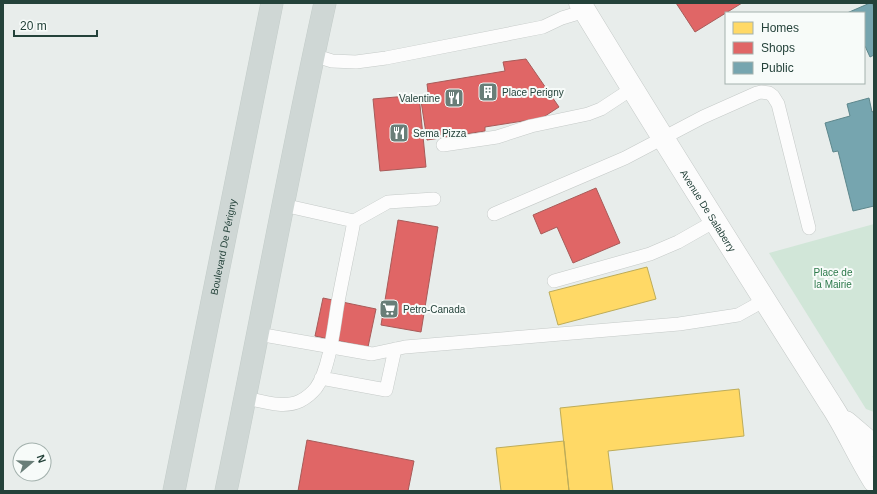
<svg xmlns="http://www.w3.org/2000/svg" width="877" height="494" viewBox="0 0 877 494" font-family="Arial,sans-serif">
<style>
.green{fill:#d1e6d8}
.homes{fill:#ffd966;stroke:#bdac59}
.shops{fill:#e06666;stroke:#a85b59}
.public{fill:#76a5af;stroke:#5d878c}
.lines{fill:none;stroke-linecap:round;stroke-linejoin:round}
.service-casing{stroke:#c5cac8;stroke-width:14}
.tertiary-casing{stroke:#c5cac8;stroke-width:23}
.primary-casing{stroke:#c3ccc9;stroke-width:23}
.service{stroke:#fcfcfc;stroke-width:13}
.tertiary{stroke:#fcfcfc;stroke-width:22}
.primary{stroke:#cfd7d5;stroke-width:22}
.labels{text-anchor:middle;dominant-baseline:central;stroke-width:4;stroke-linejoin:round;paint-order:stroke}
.poi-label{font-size:10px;fill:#24423a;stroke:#f7fbf9;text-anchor:start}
.street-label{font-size:10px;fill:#24423a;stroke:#f7fbf9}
.park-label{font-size:10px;fill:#2d7a4b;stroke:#f7fbf9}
</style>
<rect width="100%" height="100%" fill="#e8edeb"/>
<path class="green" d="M 874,224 L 874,412 L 866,409 L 769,253 Z"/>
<path class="homes" d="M 647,267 L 656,299 L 558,325 L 549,292 Z
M 739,389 L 744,436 L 608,451 L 613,491 L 569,491 L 560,408 Z
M 564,441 L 569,491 L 501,491 L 496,448 Z"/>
<path class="shops" d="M 676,3 L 742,3 L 695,32 Z
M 526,59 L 559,107 L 542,118 L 485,127 L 485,131 L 427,140 L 421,101 L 429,100 L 427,84 L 505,71 L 503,62 Z
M 419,95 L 426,167 L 380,171 L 373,99 Z
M 596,188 L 620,243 L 573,263 L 557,227 L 541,234 L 533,215 Z
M 398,220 L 438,227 L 421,332 L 381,325 Z
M 323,298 L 376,309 L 368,347 L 315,336 Z
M 307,440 L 414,461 L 408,491 L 298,491 Z"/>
<path class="public" d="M 870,3 L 872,3 L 874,7 L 874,55 L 870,57 L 865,46 L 864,47 L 864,13 L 847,13 Z
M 869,98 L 872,112 L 874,111 L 874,206 L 853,211 L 838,151 L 833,152 L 825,123 L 850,116 L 847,104 Z"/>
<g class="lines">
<g class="service-casing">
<path id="service" d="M 313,55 L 332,61 L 356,62 L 386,58 L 543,27 L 562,18 L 585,11
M 443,145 L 497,137 L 531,126 L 588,114 L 601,109 L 633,88
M 494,214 L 625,158 L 703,117 L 757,93 L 761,92 L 769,93 L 773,96 L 778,104 L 809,228
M 354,221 L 388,202 L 434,199
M 554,281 L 650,254 L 678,242 L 715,221
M 258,334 L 372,354 L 405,347 L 679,324 L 738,315 L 765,300
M 321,378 L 386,390 L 395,349
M 246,398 C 262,401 284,409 300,401 C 306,398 312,393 316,388 C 330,369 334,325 338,302 C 343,275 349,248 354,221 L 283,205"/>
</g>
<g class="tertiary-casing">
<g id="tertiary">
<path id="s1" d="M 580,3 C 662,138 746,271 831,405 C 847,429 858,456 874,481"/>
<path d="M 846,422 L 874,446"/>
</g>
</g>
<g class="primary-casing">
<g id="primary">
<path id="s2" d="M 174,491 L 272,3"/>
<path d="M 226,491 C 260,329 289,165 325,3"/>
</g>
</g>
<use href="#service" class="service"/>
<use href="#tertiary" class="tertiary"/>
<use href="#primary" class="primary"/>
</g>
<defs>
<g id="building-square" transform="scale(1)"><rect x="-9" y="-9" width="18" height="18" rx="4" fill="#697e78" stroke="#f7fbf9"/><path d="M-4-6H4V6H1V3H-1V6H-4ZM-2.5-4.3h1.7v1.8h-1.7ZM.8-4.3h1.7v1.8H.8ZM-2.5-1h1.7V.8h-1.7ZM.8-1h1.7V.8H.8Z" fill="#fff"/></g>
<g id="restaurant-square" transform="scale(1)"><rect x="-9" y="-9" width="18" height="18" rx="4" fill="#697e78" stroke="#f7fbf9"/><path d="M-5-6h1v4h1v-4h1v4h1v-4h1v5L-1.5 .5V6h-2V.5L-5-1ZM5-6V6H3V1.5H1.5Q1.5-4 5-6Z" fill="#fff"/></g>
<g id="supermarket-square" transform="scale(1)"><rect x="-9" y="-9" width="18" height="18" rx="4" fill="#697e78" stroke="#f7fbf9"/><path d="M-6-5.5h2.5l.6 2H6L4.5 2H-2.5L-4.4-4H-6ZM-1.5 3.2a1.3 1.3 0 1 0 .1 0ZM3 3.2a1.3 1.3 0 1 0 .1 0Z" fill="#fff"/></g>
</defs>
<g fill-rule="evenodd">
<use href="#building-square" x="488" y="92"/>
<use href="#restaurant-square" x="454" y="98"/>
<use href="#restaurant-square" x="399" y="133"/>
<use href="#supermarket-square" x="389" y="309"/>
</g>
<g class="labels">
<g class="poi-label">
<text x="502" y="92">Place Perigny</text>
<text x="440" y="98" text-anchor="end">Valentine</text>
<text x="413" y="133">Sema Pizza</text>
<text x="403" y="309">Petro-Canada</text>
</g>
<g class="street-label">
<text stroke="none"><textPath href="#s1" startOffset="244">Avenue De Salaberry</textPath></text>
<text stroke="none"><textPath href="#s2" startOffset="249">Boulevard De Périgny</textPath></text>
</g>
<g class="park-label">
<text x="833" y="272">Place de<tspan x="833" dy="12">la Mairie</tspan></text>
</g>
</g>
<rect width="877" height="494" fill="none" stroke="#24423a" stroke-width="8"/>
<rect x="725" y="12" width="140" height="72" fill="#f7fbf9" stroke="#a3b1ad"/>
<rect x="733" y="22" width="20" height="12" fill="#ffd966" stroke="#a3b1ad"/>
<text x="761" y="32" font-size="12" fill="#24423a">Homes</text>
<rect x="733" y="42" width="20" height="12" fill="#e06666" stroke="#a3b1ad"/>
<text x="761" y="52" font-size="12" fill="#24423a">Shops</text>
<rect x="733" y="62" width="20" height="12" fill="#76a5af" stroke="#a3b1ad"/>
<text x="761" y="72" font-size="12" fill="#24423a">Public</text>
<g transform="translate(32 462) rotate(71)"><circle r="19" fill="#f7fbf9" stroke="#a3b1ad"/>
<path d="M0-3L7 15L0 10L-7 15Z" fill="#697e78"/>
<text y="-6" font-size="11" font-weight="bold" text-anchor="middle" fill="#24423a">N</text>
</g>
<path d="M14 30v6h83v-6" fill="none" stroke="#24423a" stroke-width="2"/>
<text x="20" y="30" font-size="12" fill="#24423a" stroke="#f7fbf9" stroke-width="3" paint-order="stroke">20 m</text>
</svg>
